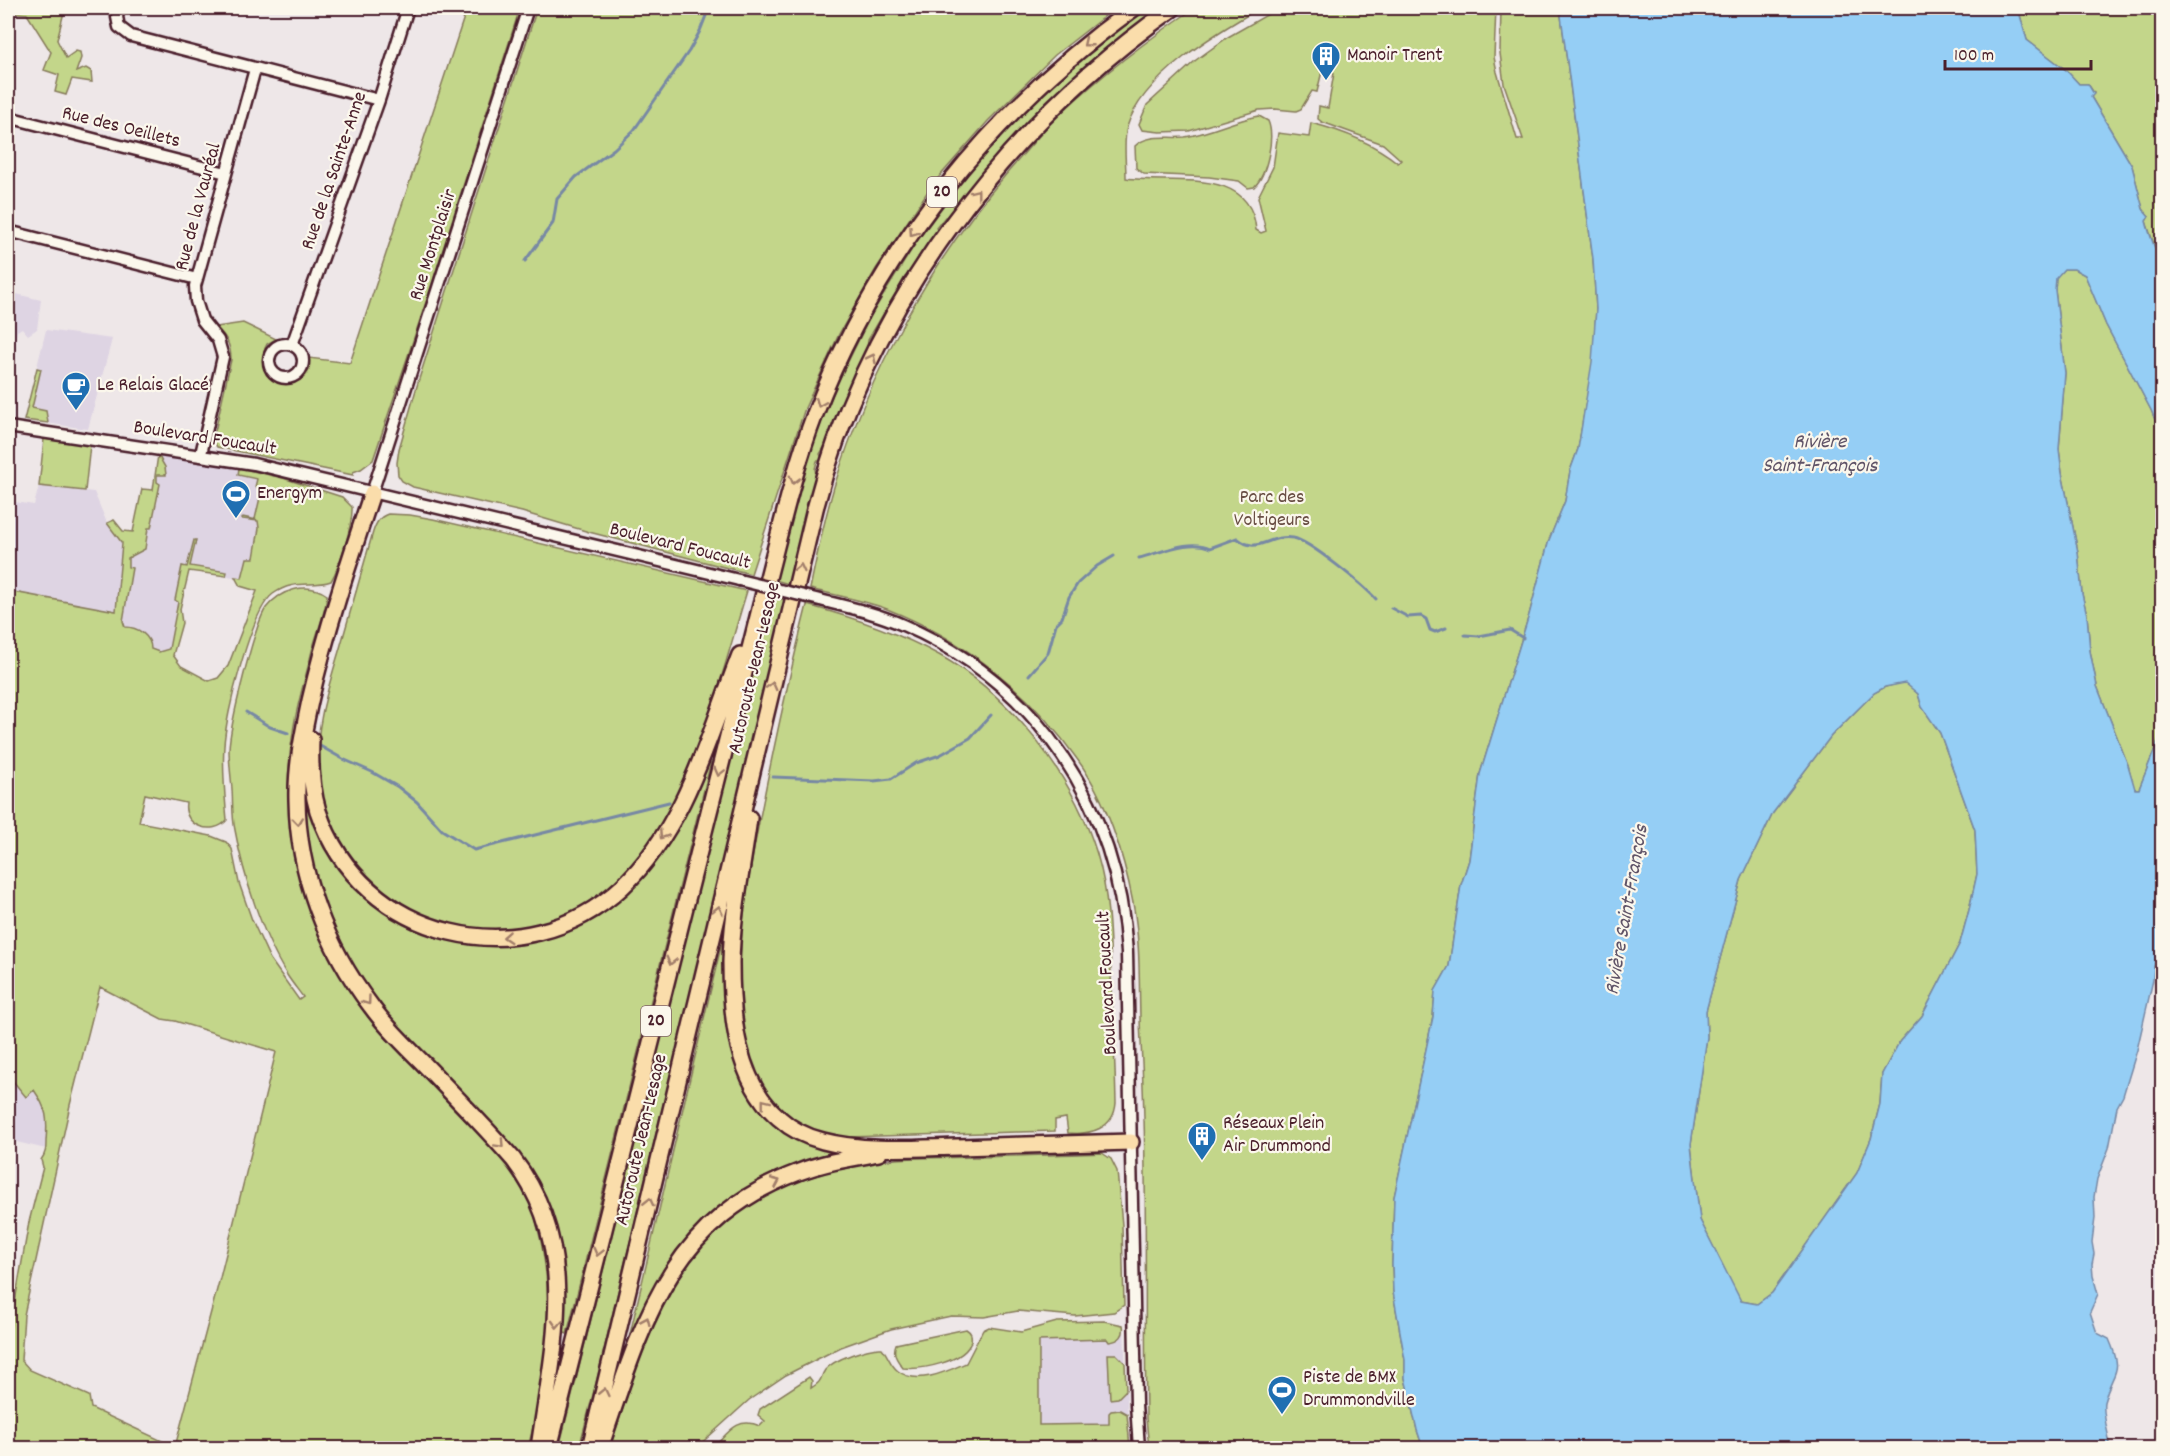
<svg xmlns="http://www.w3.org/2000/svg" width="2170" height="1456" viewBox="0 0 2170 1456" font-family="Dekko,sans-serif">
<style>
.built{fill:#ded4e3}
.green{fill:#c3d68a;stroke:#867a5a;stroke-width:1.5;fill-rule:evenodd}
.water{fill:#95cef5;stroke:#7788a4;stroke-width:1.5;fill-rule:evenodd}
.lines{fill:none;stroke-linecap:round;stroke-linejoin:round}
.stream{stroke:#7788a4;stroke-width:3}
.minor-casing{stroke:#4a1f2b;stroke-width:15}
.highway-casing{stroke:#4a1f2b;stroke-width:20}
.minor{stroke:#fbf7ec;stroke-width:10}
.highway{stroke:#faddab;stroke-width:15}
.minor-bridge-casing{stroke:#4a1f2b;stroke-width:15;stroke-linecap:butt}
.minor-bridge{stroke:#fbf7ec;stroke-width:10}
.oneway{stroke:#a27e6b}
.labels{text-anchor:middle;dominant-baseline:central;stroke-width:4.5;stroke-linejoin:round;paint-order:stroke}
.shield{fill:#fbf7ec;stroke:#7f6065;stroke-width:1.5}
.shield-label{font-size:18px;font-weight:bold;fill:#4a1f2b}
.poi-label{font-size:20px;fill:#4a1f2b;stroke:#fbf7ec;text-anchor:start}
.street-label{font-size:20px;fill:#4a1f2b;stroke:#fbf7ec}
.park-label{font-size:20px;fill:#684d43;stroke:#fbf7ec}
.water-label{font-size:21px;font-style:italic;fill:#605468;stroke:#fbf7ec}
</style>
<rect width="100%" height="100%" fill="#eee7e8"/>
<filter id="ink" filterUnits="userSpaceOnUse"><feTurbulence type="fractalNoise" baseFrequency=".0167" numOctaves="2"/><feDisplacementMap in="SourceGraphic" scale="12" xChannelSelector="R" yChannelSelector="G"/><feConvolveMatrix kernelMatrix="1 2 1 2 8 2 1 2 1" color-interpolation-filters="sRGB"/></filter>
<g filter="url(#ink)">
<path class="built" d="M 8,292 L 41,300 L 37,329 L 28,335 L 22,328 L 17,331 L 8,369 Z
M 46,330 L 112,339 L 88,429 L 24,420 Z
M 158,455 L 268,473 L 258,521 L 259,528 L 254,558 L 247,558 L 242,578 L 189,571 L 180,609 L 176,607 L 169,649 L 159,652 L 127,636 L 123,621 L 132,568 L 128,567 L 128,558 L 145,549 Z
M 39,486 L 94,492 L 107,523 L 122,543 L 116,612 L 8,591 L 8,501 L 34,505 Z
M 8,1054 L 42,1101 L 48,1118 L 46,1149 L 8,1140 Z
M 1124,1330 L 1128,1426 L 1110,1424 L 1039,1425 L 1039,1341 L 1107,1339 Z"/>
<path class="green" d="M 12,8 L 65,8 L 57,40 L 66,58 L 76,51 L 80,52 L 81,58 L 76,72 L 86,68 L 91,71 L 92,82 L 72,79 L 66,95 L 55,92 L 59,75 L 44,70 L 51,52 L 27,14 L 16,13 Z
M 467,8 L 520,8 L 429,293 L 373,460 L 361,469 L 353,472 L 353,475 L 217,447 L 214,442 L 214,436 L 231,360 C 231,346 227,337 216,327 L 243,323 L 276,339 L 267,344 C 244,387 317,397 309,358 L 350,363 Z
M 537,8 L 1115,8 L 1055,55 L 988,121 L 932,185 L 876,269 L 839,334 L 805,408 L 751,574 L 589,532 L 522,512 L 413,487 L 402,481 L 398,475 L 397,463 L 399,449 L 419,379 Z
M 1147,8 L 1160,8 C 1075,69 1010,132 948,217 L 945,217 L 936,228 L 939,231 L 907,278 L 905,277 L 868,340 L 867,351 L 825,446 L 820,454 L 822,458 L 821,461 L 817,461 L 815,469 L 816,474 L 789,584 L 775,580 L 810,453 L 821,423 L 837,384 L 871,315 L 917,241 L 975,163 L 1022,113 L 1076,63 Z
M 1195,8 L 1260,8 C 1217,32 1142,77 1127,127 C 1123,142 1126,162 1126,178 C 1171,185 1251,165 1256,230 L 1261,233 L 1266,231 L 1258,197 L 1273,167 L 1278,133 L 1309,137 L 1311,123 C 1343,131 1372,142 1398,163 L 1401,160 L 1383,144 L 1322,122 L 1318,119 L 1319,106 L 1328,108 L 1334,73 L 1322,71 L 1317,92 L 1312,91 L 1301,109 L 1296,111 L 1275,109 L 1259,110 L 1189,131 L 1160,132 L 1142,130 L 1139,124 L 1147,105 L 1196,60 L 1228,37 L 1279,8 L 1496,8 L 1494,57 L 1497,72 L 1517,139 L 1523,139 L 1504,84 L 1500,53 L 1501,8 L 1560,8 L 1593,259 L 1596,309 L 1593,361 L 1578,449 L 1570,471 L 1565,501 L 1549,540 L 1529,615 L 1480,774 L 1469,860 L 1461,885 L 1449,966 L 1435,991 L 1433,1017 L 1394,1197 L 1392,1264 L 1393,1292 L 1405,1360 L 1405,1378 L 1417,1430 L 1423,1448 L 1149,1448 L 1146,1418 C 1144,1293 1148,1167 1141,1042 C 1138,995 1142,950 1133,903 C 1124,855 1106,798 1077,759 C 1030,692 964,639 887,609 C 863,600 835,595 810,589 C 817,554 824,521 834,487 C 869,372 930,263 1008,172 C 1025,153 1041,132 1060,114 C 1102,75 1147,40 1195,8 Z
M 2018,8 L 2162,8 L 2162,270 C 2158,253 2151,238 2146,221 L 2149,216 L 2143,209 L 2132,166 L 2091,97 L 2094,93 L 2088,84 L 2079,84 L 2067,71 L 2027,40 Z
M 1259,116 L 1268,121 C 1275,137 1267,175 1254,187 L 1248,188 L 1239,181 L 1209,177 L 1144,174 L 1136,168 L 1135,146 C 1148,133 1169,139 1185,137 C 1211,133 1234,120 1259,116 Z
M 2064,269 L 2074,269 L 2085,275 L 2106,325 L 2151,410 L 2162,436 L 2162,731 L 2139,789 L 2134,789 L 2128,765 L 2097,686 L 2090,651 L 2087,615 L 2082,594 L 2078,552 L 2062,473 L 2059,449 L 2065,373 L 2055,290 L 2056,277 Z
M 37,368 L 41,369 L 32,408 L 46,411 L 48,423 L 24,420 Z
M 44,439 L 90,445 L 85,491 L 39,486 Z
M 158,455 L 165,467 L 166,475 L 157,475 L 157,482 L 160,484 L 151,528 L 148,528 L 145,549 L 128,558 L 128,567 L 132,568 L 123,621 L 125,627 C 138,627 151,636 151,649 L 159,652 L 169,649 L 178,602 L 175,600 L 182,566 L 187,567 L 194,540 L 196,540 L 190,566 L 227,572 L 226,576 L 189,571 L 180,609 L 182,623 L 173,655 L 181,666 L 209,681 L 218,678 L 228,666 L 257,591 L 240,586 L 235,577 L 242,578 L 247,558 L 254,558 L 259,528 L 258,521 L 242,519 L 243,517 L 257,520 L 255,519 L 262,489 L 255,487 L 257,479 L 238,475 L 239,468 L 283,478 L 342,497 L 352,507 C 353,524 340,566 331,581 C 312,588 295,578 273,594 C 251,610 225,717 224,746 C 222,771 225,796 227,820 C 214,836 182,827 186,803 L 145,794 L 139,822 L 211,836 L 226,842 L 232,849 L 239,883 L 252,920 L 270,959 L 299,1000 L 303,997 C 298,990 292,983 287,975 C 263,937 243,875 235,830 C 232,817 233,803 232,789 C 231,776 229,762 229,749 C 230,725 254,626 266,608 C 280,590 307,581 327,595 C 326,613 314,639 310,659 C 304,683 296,708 293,732 C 285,780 287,831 300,878 C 315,932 341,985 377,1028 C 401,1055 428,1080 452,1107 C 482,1137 513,1167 531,1206 C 535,1213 536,1221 538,1229 C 557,1300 546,1378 528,1448 L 8,1448 L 8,1341 L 29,1222 L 43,1167 L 41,1160 C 46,1153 46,1149 46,1141 C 48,1118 47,1109 34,1090 L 26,1097 L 8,1075 L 8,591 L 116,611 L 122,543 L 107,523 L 114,520 L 123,531 L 133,532 L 142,489 L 153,490 ZM 100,987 L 162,1019 L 175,1021 L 276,1052 L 220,1278 L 175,1447 L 91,1408 L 89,1396 L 30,1370 L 21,1360 L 24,1315 L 70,1105 Z
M 388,514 L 410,515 L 433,519 L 747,591 C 718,685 696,788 631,866 C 557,954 429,951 357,863 C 336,837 321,810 318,776 C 314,730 327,692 340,648 C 351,609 362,570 373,532 C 376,523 379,517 388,514 Z
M 770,596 L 785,600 L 595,1387 L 579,1448 L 559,1448 Z
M 807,605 C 852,617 897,632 939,655 C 1011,695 1073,775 1097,854 C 1109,894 1110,934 1111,975 C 1113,1018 1115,1060 1116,1103 C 1114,1129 1090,1135 1068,1133 L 1066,1118 L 1055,1120 L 1055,1131 L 847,1137 C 825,1133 798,1128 781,1111 C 709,1041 750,869 767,782 C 779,723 792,664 807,605 Z
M 1905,682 L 1918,694 L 1922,707 L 1940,733 L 1975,830 L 1977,874 L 1969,910 L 1960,943 L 1922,1016 L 1900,1041 L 1882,1074 L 1880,1104 L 1871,1139 L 1857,1173 L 1772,1293 L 1757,1304 L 1740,1301 L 1700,1220 L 1693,1163 L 1691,1144 L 1707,1037 L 1706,1011 L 1741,880 L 1773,813 L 1831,736 L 1874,693 L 1885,687 Z
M 706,758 L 711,762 L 567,1334 L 562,1332 L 544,1204 L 408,1043 L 353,972 L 326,916 L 307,856 L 301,795 L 306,765 L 307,783 L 362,890 L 493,943 L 613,902 Z
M 725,929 L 728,930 L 726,974 L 761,1109 L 852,1151 L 707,1219 C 671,1256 650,1306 626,1351 Z
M 1102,1153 L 1111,1159 L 1117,1171 L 1122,1225 L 1124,1305 L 1114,1312 L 1075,1316 L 1018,1311 L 984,1317 L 951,1316 L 891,1329 L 841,1347 L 786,1375 L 749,1400 L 696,1448 L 610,1448 C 630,1386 649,1323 685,1268 C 690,1261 694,1252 700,1245 C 750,1191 825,1167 896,1159 C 922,1157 948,1158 974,1157 C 1016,1156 1059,1155 1102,1153 Z
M 1104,1321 L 1123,1325 C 1125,1335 1120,1341 1109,1342 L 1107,1339 L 1039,1341 L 1039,1425 L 1109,1424 L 1109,1413 L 1111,1411 L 1120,1410 L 1127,1414 L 1130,1448 L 713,1448 C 728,1433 737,1416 760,1426 L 765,1421 L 758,1415 L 760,1409 L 809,1377 L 812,1381 L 811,1388 C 824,1380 819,1379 825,1370 C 834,1359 869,1347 882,1348 C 888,1355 890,1365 898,1371 C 917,1386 948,1371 966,1363 L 983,1330 L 989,1327 L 1021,1332 L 1057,1322 Z
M 966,1329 C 971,1332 972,1335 971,1341 C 966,1362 921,1370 903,1368 C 897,1360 892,1354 896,1344 Z
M 1108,1354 L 1116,1354 L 1125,1363 L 1126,1390 L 1118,1398 L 1110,1399 Z"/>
<path class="water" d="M 1560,8 L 2018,8 L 2027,40 L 2067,71 L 2079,84 L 2088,84 L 2094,94 L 2091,97 L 2132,166 L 2143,209 L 2149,216 L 2146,221 C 2150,238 2158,253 2162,270 L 2162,436 L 2151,410 L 2106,325 L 2085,275 L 2074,269 L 2064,269 L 2056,278 L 2055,290 L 2065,373 L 2059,449 L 2062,473 L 2078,552 L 2082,594 L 2087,615 L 2090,651 L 2097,686 L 2128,765 L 2135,789 L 2139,789 L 2162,731 L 2162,942 L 2154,967 L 2153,980 L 2137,1050 L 2123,1096 L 2117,1107 L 2109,1148 L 2097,1179 L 2094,1197 L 2095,1218 L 2092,1242 L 2094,1254 L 2092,1264 L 2093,1276 L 2098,1294 L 2090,1312 L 2097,1333 L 2109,1339 C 2125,1376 2112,1369 2104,1402 C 2102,1413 2109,1437 2111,1448 L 1423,1448 L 1417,1430 L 1405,1378 L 1405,1360 L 1393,1292 L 1392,1264 L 1394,1197 L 1433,1017 L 1435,991 L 1449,966 L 1461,885 L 1469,860 L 1480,774 L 1529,615 L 1549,540 L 1565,501 L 1570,471 L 1578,449 L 1592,362 L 1596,309 L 1593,259 ZM 1905,683 L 1918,694 L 1922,707 L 1940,733 L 1975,830 L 1977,874 L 1969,910 L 1960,943 L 1922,1016 L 1900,1041 L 1882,1074 L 1880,1104 L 1871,1139 L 1857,1173 L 1772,1293 L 1757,1304 L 1741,1301 L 1700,1220 L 1693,1163 L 1691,1144 L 1707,1037 L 1706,1011 L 1741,880 L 1773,813 L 1831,736 L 1874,693 L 1885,687 Z"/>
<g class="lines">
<path class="stream" d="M 525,261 L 553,223 L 557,199 L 576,177 L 614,149 L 634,130 L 689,51 L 700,31 L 709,8
M 1139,558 C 1160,553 1191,538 1210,548 L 1237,538 C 1258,556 1268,534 1293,538 C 1310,541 1363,585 1376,599
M 1391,608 L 1408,617 L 1421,616 L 1426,619 L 1430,630 L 1435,632 L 1446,628
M 1465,635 L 1479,636 L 1510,630 L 1523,638
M 1029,675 L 1048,653 L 1056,624 L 1062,618 L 1069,597 L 1078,583 L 1097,566 L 1114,556
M 246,712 L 270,727 L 288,733
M 320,746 L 343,759 L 372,772 L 398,787 L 417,802 L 442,830 L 474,850 L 669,802
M 773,777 L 874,781 L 891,779 L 916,763 L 940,755 L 970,738 L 991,715"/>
<g class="minor-casing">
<path id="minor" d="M 119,8 L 117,17 L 119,27 L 131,36 L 379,100
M 8,117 L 226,173
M 8,231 L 197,279
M269 361a17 17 0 1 1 34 0a17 17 0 1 1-34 0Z
M 292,345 L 379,100 L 408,8
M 8,427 L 254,464 L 739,580
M 201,454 L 223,357 L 218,340 L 202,320 L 196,301 L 195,286 L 255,69
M 372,493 L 528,8
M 820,600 C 848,607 876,613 903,625 C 1038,683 1118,807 1127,952 L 1136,1404 L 1139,1448"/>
</g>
<g class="highway-casing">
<path id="highway" d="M 372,493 C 349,562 326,631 310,701 C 303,734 296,767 297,800 C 298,874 326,947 371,1006 C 386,1027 405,1045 423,1063 C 453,1094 484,1126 513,1159 C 581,1247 553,1348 539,1448
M 311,739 C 310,763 311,788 318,811 C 361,940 524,979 622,887 C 686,827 709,734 740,655
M 749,818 C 743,865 732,914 731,962 C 731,1015 736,1081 779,1118 C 791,1129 807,1137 823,1141 C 864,1152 915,1148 958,1147 C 1016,1145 1073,1144 1131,1142
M 549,1448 L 764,593 C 780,533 793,472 815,414 C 878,250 993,110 1134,8
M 590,1448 L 815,509 C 868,305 1003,128 1173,8
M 600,1448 C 641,1328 667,1221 799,1172 C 825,1162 852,1158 879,1153"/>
</g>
<use href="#minor" class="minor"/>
<use href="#highway" class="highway"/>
<g class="minor-bridge-casing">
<path id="minor-bridge" d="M 739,580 L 820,600"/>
</g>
<use href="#minor-bridge" class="minor-bridge"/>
</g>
<defs><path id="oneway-chevron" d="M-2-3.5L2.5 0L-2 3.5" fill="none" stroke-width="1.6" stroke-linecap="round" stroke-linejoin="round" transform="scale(1.5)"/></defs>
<g class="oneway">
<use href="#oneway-chevron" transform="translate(1087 43) rotate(141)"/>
<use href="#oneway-chevron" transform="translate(976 193) rotate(-52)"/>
<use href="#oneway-chevron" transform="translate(913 232) rotate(125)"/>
<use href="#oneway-chevron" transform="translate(872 358) rotate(-64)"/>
<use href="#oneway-chevron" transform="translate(820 403) rotate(112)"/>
<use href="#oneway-chevron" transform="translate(794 480) rotate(106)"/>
<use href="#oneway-chevron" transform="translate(800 568) rotate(-77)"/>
<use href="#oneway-chevron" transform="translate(772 686) rotate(-76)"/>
<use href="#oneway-chevron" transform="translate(719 772) rotate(104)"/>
<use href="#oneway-chevron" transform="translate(298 821) rotate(84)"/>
<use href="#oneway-chevron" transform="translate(663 835) rotate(123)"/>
<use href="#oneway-chevron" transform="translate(718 910) rotate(-77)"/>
<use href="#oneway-chevron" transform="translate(507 937) rotate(176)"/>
<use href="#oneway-chevron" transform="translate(671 961) rotate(104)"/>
<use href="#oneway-chevron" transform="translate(367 1001) rotate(54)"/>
<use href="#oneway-chevron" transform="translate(765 1103) rotate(-128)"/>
<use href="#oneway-chevron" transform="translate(500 1144) rotate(47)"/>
<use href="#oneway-chevron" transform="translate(776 1182) rotate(-24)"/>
<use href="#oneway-chevron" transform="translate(649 1202) rotate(-77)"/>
<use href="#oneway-chevron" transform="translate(598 1252) rotate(104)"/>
<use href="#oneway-chevron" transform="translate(646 1321) rotate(-66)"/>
<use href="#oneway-chevron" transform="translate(557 1324) rotate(93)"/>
<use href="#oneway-chevron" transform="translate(604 1392) rotate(-77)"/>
</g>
</g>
<defs>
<g id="building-pin" transform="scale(1.5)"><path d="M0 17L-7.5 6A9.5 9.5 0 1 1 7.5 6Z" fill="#1f6fb2" stroke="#fbf7ec"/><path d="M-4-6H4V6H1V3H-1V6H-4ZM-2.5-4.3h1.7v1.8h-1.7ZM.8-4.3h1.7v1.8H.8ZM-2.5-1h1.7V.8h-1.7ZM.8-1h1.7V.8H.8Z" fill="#fff"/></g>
<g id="cafe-pin" transform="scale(1.5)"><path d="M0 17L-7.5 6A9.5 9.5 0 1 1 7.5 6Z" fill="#1f6fb2" stroke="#fbf7ec"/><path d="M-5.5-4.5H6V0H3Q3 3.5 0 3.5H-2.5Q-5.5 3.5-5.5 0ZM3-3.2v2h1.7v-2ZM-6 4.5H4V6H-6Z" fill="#fff"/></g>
<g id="stadium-pin" transform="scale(1.5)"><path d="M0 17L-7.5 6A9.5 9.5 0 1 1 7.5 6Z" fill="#1f6fb2" stroke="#fbf7ec"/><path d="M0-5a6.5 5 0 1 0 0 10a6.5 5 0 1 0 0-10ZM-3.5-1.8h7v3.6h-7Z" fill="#fff"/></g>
</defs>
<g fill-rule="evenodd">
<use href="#building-pin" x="1326" y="56"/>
<use href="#cafe-pin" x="76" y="386"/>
<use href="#stadium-pin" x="236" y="494"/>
<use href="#building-pin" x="1202" y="1136"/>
<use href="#stadium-pin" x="1282" y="1390"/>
</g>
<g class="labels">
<g class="shield">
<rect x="927" y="177" width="30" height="30" rx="4.5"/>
<rect x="641" y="1006" width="30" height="30" rx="4.5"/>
</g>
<g class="shield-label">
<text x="942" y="192">20</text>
<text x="656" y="1021">20</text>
</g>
<g class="poi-label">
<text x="1347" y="56">Manoir Trent</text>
<text x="97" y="386">Le Relais Glacé</text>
<text x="257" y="494">Energym</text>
<text x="1223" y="1124">Réseaux Plein<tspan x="1223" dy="23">Air Drummond</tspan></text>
<text x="1303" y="1378">Piste de BMX<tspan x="1303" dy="23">Drummondville</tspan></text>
</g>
<g class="street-label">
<text transform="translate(121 128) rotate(14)">Rue des Oeillets</text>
<text transform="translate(335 171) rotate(-71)">Rue de la Sainte-Anne</text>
<text transform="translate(199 207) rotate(-75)">Rue de la Vauréal</text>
<text transform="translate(434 245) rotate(-72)">Rue Montplaisir</text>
<text transform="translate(205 439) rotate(9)">Boulevard Foucault</text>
<text transform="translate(680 547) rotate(14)">Boulevard Foucault</text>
<text transform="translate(755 668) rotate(-77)">Autoroute Jean-Lesage</text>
<text transform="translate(1108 983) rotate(-93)">Boulevard Foucault</text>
<text transform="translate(642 1140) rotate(-77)">Autoroute Jean-Lesage</text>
</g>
<g class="park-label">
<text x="1272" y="498">Parc des<tspan x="1272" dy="23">Voltigeurs</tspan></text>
</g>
<g class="water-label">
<text x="1820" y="443">Rivière<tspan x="1820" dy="24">Saint-François</tspan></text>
<text transform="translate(1628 910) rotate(-80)">Rivière Saint-François</text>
</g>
</g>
<rect width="2170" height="1456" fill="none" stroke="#fbf7ec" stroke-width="30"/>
<rect x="15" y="15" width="2140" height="1426" fill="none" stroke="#4a1f2b" stroke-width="2" filter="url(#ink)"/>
<path d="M1945 60v9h146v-9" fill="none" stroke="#4a1f2b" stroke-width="3"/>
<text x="1954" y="60" font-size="18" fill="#4a1f2b" stroke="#fbf7ec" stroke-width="4.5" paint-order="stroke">100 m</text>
</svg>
